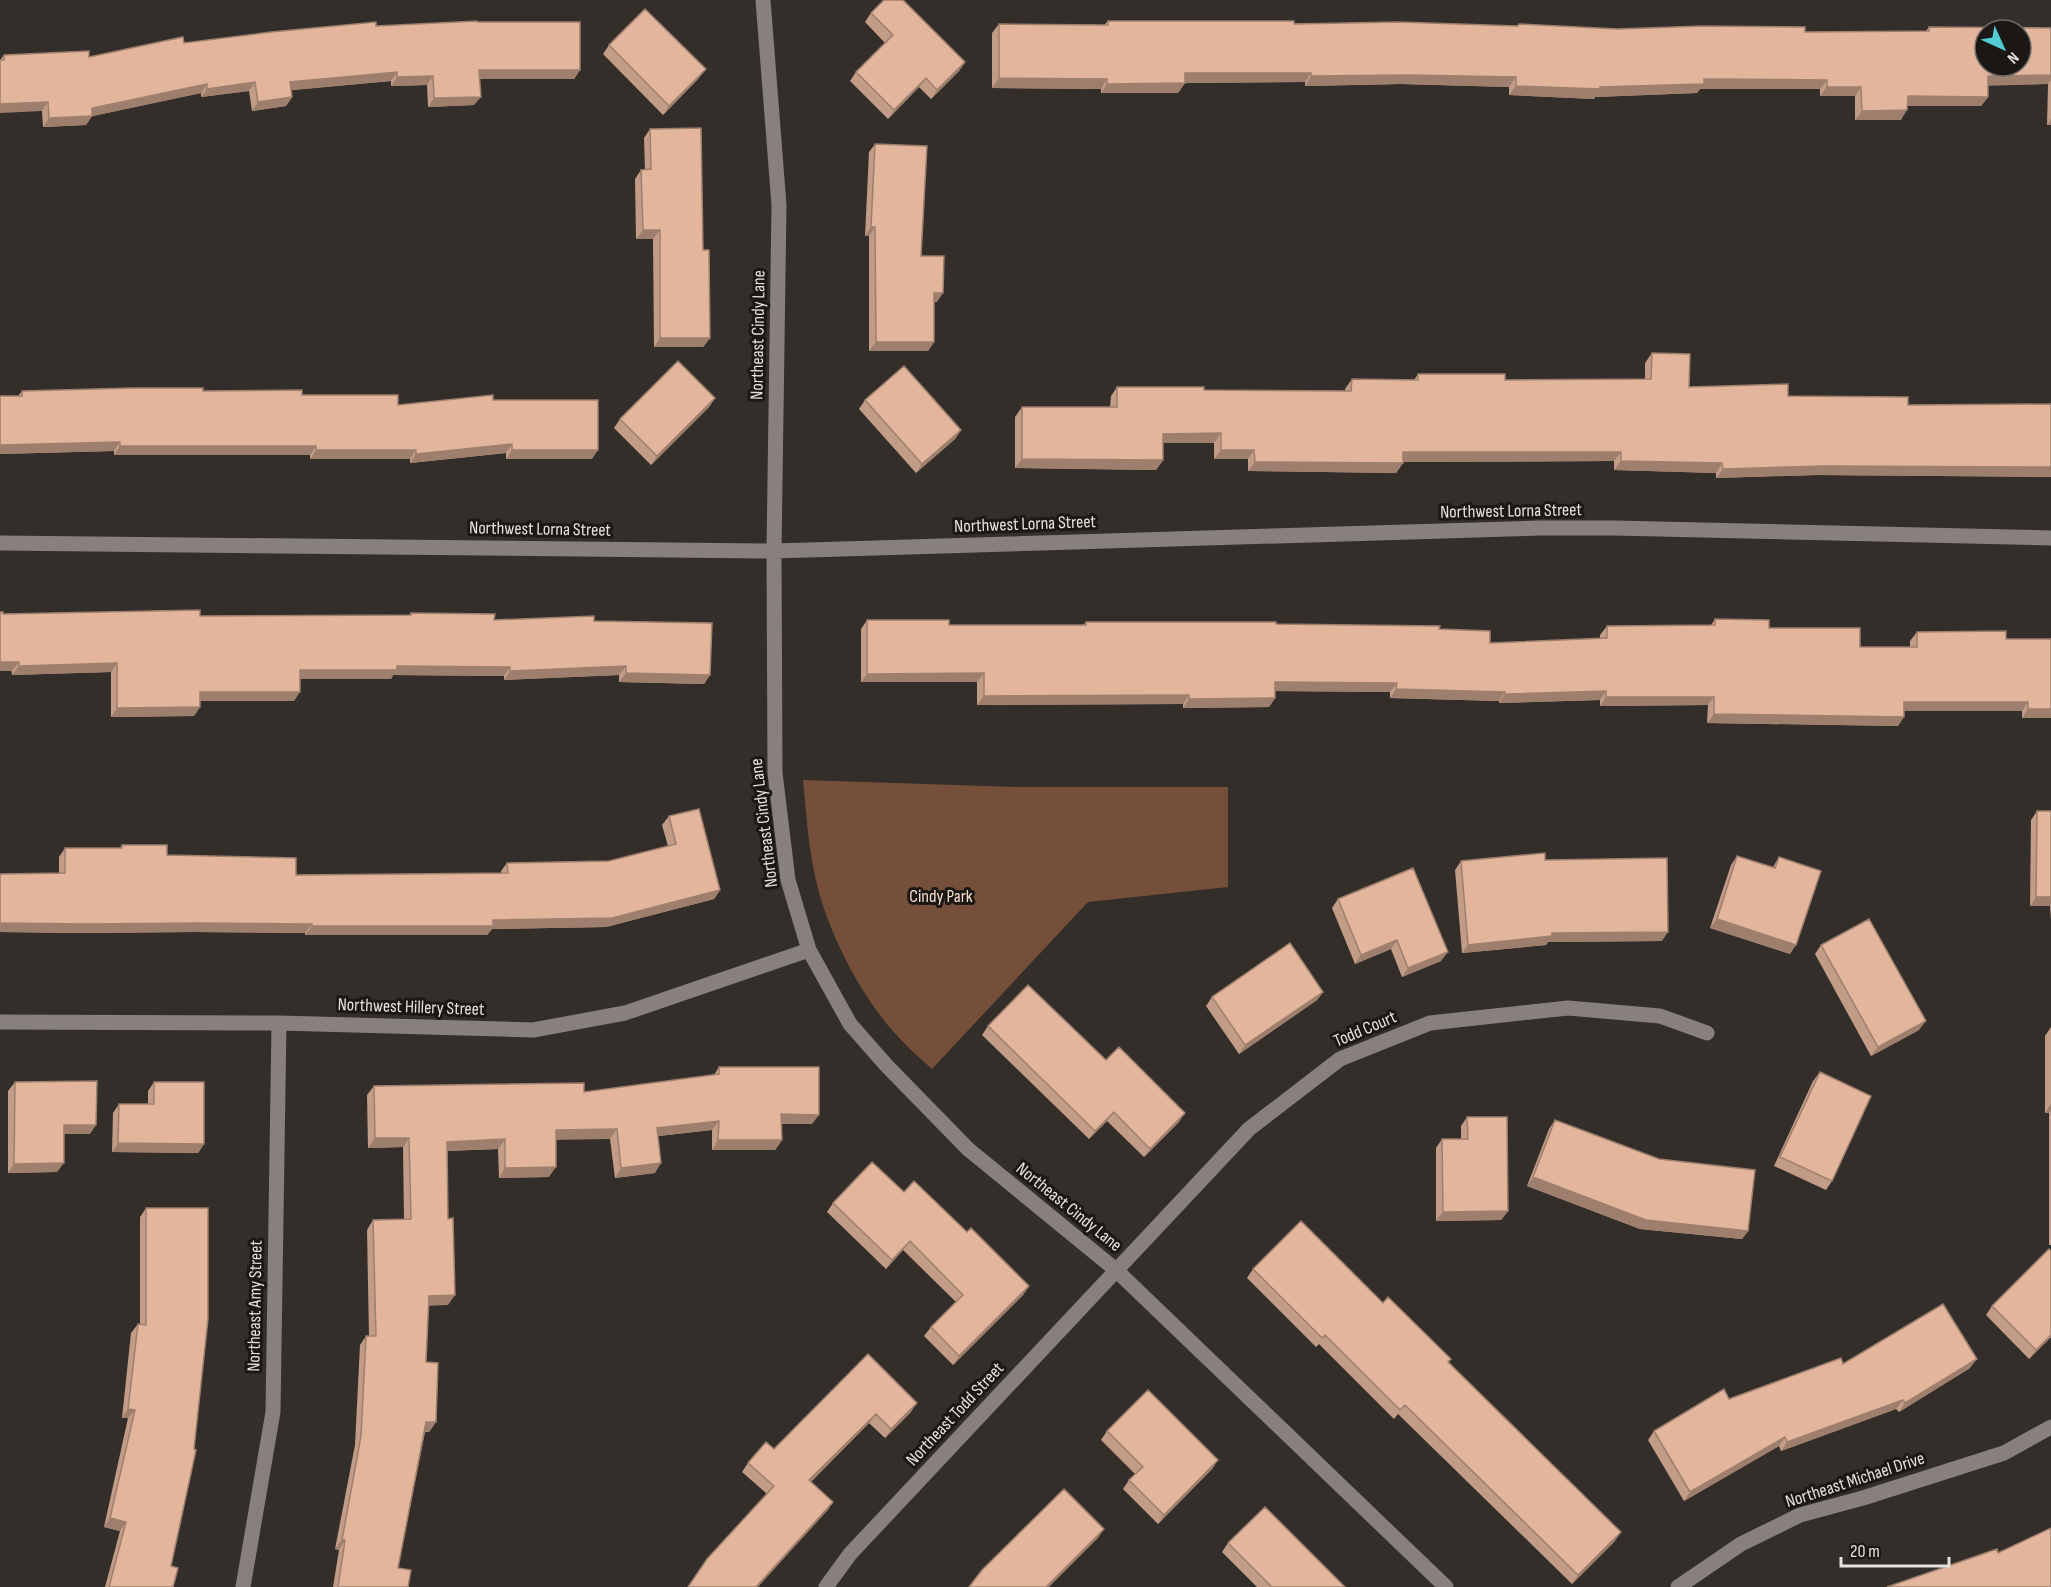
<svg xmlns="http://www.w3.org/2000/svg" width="2051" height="1587" viewBox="0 0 2051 1587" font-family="'Sofia Sans Condensed',sans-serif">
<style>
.green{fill:#754f3a}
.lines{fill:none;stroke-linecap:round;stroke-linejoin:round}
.minor{stroke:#88807c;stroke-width:15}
.wall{fill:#c29c86}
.shaded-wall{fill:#9e7f6d}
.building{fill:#e2b59c;stroke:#9e7f6d;stroke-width:1.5;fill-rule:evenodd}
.labels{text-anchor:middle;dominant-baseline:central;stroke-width:6;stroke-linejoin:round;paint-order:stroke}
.street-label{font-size:18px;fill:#e6e2df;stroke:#1a1715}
.park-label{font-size:18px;fill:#f8dccd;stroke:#1a1715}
</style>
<rect width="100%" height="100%" fill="#342e2a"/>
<path class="green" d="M 803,780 L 1016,787 L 1228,787 L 1228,887 L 1088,902 L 932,1069 C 918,1057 904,1044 892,1030 C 857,990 824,924 814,871 C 808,842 806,810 803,780 Z"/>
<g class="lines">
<path class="minor" d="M 763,0 L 779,205 L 774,551 L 775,773 L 788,880 L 809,950 L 850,1024 L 886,1065 L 968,1149 L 1116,1270 L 1446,1587
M 0,543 L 774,551 L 1541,528 L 1614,528 L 2051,538
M 0,1022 L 279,1023 L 533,1030 L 625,1013 L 809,950
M 243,1587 L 273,1412 L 279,1023
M 826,1587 L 850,1554 L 1249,1129 L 1340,1059 L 1430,1023 L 1568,1008 L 1660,1016 L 1707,1033
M 1678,1587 L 1741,1544 L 1800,1515 L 1863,1498 L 2004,1453 L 2051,1427"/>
</g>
<path class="wall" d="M 871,13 L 965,62 L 959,71 L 931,99 L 919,87 L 888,119 L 850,81 L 856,72 L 885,43 L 865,22 Z
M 1108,21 L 1517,26 L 1519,24 L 1618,29 L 1805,32 L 1926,31 L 1929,27 L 2051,28 L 2051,125 L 2047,125 L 2048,84 L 1988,85 L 1988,97 L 1981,106 L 1907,106 L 1901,120 L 1855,120 L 1855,96 L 1820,96 L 1820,89 L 1700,89 L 1697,93 L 1595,97 L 1594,99 L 1509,95 L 1509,87 L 1401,84 L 1305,86 L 1305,82 L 1185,83 L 1178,93 L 1101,93 L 1101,89 L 992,88 L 992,33 L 999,24 L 1104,25 Z
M 477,22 L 580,70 L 574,79 L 480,79 L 474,105 L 428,107 L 427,85 L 391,86 L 391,81 L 291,90 L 292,97 L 286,106 L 252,111 L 249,91 L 201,97 L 201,93 L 92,116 L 86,125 L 43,127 L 42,111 L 0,60 L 4,55 L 89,57 L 184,43 L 376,26 Z
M 609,45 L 699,78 L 663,115 L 603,54 Z
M 650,129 L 703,250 L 710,338 L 703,347 L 654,347 L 653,239 L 636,239 L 635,179 L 641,170 L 645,170 L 644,138 Z
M 875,144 L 921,256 L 937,302 L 934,302 L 934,342 L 928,351 L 869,351 L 869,236 L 865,236 L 869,152 Z
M 1652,353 L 1689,387 L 1788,396 L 1908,405 L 2051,404 L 2051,477 L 1817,475 L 1716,478 L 1716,473 L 1614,470 L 1614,461 L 1403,462 L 1403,463 L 1396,473 L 1248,471 L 1248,459 L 1214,459 L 1214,443 L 1163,443 L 1163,460 L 1156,470 L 1015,468 L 1015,417 L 1022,407 L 1110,407 L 1111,396 L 1117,387 L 1204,390 L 1345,391 L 1345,389 L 1352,379 L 1414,380 L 1418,374 L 1505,380 L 1645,379 L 1645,363 Z
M 22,391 L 203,391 L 302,395 L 398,405 L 493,400 L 592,459 L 506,459 L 506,453 L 410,463 L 410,459 L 310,459 L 310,455 L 114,455 L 114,451 L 0,454 L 0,396 L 18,396 Z
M 715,398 L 709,407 L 651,465 L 614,428 L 620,419 Z
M 865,400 L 961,430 L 955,439 L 916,473 L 859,409 Z
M 411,613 L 494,620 L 594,621 L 710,675 L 704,684 L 619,682 L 619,675 L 504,680 L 504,676 L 393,675 L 391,679 L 300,679 L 294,701 L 200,701 L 200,707 L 194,716 L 111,717 L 111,672 L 12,675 L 3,614 L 200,616 L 410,615 Z
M 1715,619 L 1769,628 L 1860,647 L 1910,647 L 1910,641 L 1917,632 L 2006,639 L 2051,718 L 2022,718 L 2022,711 L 1904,711 L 1898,726 L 1707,723 L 1708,705 L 1600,706 L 1600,700 L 1499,703 L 1499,701 L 1390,698 L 1390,692 L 1275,691 L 1275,698 L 1269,707 L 1183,708 L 1183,704 L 977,705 L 977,682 L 861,682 L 861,629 L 867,620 L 949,625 L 1083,625 L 1086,622 L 1276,624 L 1439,629 L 1490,643 L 1600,639 L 1600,635 L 1607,626 L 1711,625 Z
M 2037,811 L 2051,811 L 2051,921 L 2050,906 L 2030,906 L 2031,820 Z
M 669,816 L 720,890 L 714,899 L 606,927 L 492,929 L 487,935 L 305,935 L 305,933 L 193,932 L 80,933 L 0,932 L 0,874 L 59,873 L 59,857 L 65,848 L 120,848 L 122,845 L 167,855 L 296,875 L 501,873 L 501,871 L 507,863 L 609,861 L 668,846 L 662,825 Z
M 1737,856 L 1773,867 L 1779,857 L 1790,954 L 1710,928 L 1731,865 Z
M 1545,860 L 1662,941 L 1548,942 L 1546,945 L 1462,953 L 1455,870 L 1461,861 Z
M 1338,899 L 1441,961 L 1402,977 L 1391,949 L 1355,964 L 1332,908 Z
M 1821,945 L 1919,1030 L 1871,1056 L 1815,954 Z
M 1323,992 L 1317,1000 L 1239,1054 L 1206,1006 L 1212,997 Z
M 988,1026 L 1106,1060 L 1179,1122 L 1144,1157 L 1107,1121 L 1089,1139 L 982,1035 Z
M 2051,1027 L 2051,1245 L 2049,1245 L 2049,1113 L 2045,1113 L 2045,1036 Z
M 719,1067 L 812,1124 L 782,1124 L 782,1140 L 775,1150 L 712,1150 L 712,1130 L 658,1136 L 655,1173 L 615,1178 L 610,1139 L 556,1139 L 549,1177 L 499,1178 L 498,1149 L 447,1151 L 448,1305 L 428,1305 L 426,1362 L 436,1422 L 429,1432 L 425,1432 L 398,1568 L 408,1587 L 333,1587 L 339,1550 L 335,1549 L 355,1445 L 360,1345 L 366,1336 L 369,1336 L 367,1230 L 373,1220 L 404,1220 L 403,1147 L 368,1148 L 367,1095 L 374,1086 L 584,1092 L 714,1075 Z
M 1820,1072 L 1832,1181 L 1826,1190 L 1774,1166 L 1813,1081 Z
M 15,1082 L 90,1134 L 64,1134 L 57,1172 L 8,1173 L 8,1091 Z
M 154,1082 L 204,1144 L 198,1153 L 112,1152 L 113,1113 L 119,1104 L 148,1104 L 148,1091 Z
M 1467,1117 L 1508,1211 L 1501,1220 L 1436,1221 L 1436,1148 L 1442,1139 L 1461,1139 L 1461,1126 Z
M 1555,1120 L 1748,1231 L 1742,1239 L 1640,1229 L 1527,1186 L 1549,1129 Z
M 904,1192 L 967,1232 L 1029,1286 L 1023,1295 L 953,1365 L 924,1336 L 931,1327 L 956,1302 L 903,1250 L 886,1269 L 827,1212 L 833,1203 Z
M 146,1208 L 173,1587 L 105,1587 L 120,1531 L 104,1527 L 128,1418 L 122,1418 L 131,1333 L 138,1324 L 140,1324 L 140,1217 Z
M 1253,1269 L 1383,1303 L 1449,1362 L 1615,1541 L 1572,1584 L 1398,1414 L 1394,1419 L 1319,1344 L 1316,1347 L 1247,1278 Z
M 1992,1306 L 2051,1337 L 2029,1359 L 1986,1315 Z
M 868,1354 L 911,1412 L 885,1438 L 869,1423 L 811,1482 L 833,1502 L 827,1511 L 767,1494 L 742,1472 L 748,1463 L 774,1449 Z
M 1843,1364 L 1970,1368 L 1899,1412 L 1896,1409 L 1781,1451 L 1779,1446 L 1684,1501 L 1648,1440 L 1654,1431 L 1729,1399 Z
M 1107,1431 L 1218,1460 L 1212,1469 L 1158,1524 L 1123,1489 L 1129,1480 L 1135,1474 L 1101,1440 Z
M 1228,1543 L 1345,1587 L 1257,1587 L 1222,1552 Z"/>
<path class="shaded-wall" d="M 965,62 L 959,71 L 931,99 L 937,90 Z
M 706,69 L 699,78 L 663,115 L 669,106 Z
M 479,70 L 580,70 L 574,79 L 473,79 Z
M 397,72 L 391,81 L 284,91 L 290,82 Z
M 1185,73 L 1311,73 L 1305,82 L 1178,83 Z
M 1408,75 L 1516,77 L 1509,87 L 1401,84 L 1305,86 L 1311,76 Z
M 2051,75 L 2051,80 L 2048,84 L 1981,86 L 1988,76 Z
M 433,76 L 427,85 L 391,86 L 397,77 Z
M 926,78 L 919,87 L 888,119 L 894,110 Z
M 999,78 L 1107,79 L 1101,89 L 992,88 Z
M 1704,79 L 1827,80 L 1820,89 L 1700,89 L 1697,93 L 1595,97 L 1594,99 L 1509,95 L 1516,86 L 1600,87 Z
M 255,82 L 249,91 L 201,97 L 207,89 Z
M 1185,83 L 1178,93 L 1101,93 L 1107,84 Z
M 207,84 L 201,93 L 89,117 L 92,116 L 86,125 L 43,127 L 49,118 Z
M 1827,87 L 1861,87 L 1855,96 L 1820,96 Z
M 1908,96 L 1988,97 L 1981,106 L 1901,106 Z
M 292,97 L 286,106 L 252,111 L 258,102 Z
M 481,97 L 474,105 L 428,107 L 434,98 Z
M 48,102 L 42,111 L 0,113 L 0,104 Z
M 1907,110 L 1901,120 L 1855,120 L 1862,111 Z
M 2051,119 L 2051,125 L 2047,125 Z
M 871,227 L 875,227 L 869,236 L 865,236 Z
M 643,230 L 660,230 L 653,239 L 636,239 Z
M 934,293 L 943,293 L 937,302 L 928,302 Z
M 660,338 L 710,338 L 703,347 L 654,347 Z
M 876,342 L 934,342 L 928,351 L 869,351 Z
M 715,398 L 709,407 L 651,465 L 657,456 Z
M 961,430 L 955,439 L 916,473 L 922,464 Z
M 1221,433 L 1214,443 L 1157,443 L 1163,434 Z
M 120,442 L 114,451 L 0,454 L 0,445 Z
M 512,444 L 506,453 L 410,463 L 416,454 Z
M 120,446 L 316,446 L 310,455 L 114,455 Z
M 316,450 L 416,450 L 410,459 L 310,459 Z
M 512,450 L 598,450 L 592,459 L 506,459 Z
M 1221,450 L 1254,450 L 1248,459 L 1214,459 Z
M 1403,452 L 1621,452 L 1614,461 L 1397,462 Z
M 1022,459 L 1163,460 L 1156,470 L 1015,468 Z
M 1621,461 L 1722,463 L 1716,473 L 1614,470 Z
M 1255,462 L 1403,463 L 1396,473 L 1248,471 Z
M 1824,466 L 2051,467 L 2051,477 L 1817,475 L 1716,478 L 1723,469 Z
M 0,662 L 19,662 L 12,671 L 0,671 Z
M 117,663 L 111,672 L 12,675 L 19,666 Z
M 397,666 L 510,667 L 504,676 L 393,675 L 391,679 L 294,679 L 300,670 Z
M 626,666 L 619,675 L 504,680 L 510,671 Z
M 626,673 L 710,675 L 704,684 L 619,682 Z
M 984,673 L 977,682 L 861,682 L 867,674 Z
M 1275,682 L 1397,683 L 1390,692 L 1269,691 Z
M 1396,689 L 1505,692 L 1499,701 L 1390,698 Z
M 1606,691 L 1600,700 L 1499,703 L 1505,694 Z
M 200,692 L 300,692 L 294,701 L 194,701 Z
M 1189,695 L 1183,704 L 977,705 L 984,696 Z
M 1606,697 L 1714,697 L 1708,705 L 1600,706 Z
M 1275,698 L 1269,707 L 1183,708 L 1189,699 Z
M 1904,702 L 2028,702 L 2022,711 L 1898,711 Z
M 200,707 L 194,716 L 111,717 L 117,708 Z
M 2028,709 L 2051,709 L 2051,718 L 2022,718 Z
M 1714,714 L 1904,717 L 1898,726 L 1707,723 Z
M 720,890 L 714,899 L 606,927 L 492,929 L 487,935 L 305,935 L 312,926 L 493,920 Z
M 2036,897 L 2051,897 L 2051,905 L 2050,906 L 2030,906 Z
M 1717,919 L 1796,945 L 1790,954 L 1710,928 Z
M 0,923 L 199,923 L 312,924 L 305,933 L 193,932 L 80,933 L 0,932 Z
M 1668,932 L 1662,941 L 1548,942 L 1546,945 L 1462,953 L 1468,945 L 1552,933 Z
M 1397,940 L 1391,949 L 1355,964 L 1361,955 Z
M 1448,952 L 1441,961 L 1402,977 L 1408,968 Z
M 1323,992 L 1317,1000 L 1239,1054 L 1245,1045 Z
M 1926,1021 L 1919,1030 L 1871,1056 L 1878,1047 Z
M 2051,1104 L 2051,1111 L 2049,1113 L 2045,1113 Z
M 1114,1112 L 1107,1121 L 1089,1139 L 1095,1131 Z
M 1185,1113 L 1179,1122 L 1144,1157 L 1150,1149 Z
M 781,1114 L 819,1115 L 812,1124 L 775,1124 Z
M 719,1121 L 712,1130 L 650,1137 L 657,1128 Z
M 64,1125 L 96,1125 L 90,1134 L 58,1134 Z
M 617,1129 L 610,1139 L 550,1140 L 556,1130 Z
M 375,1138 L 409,1138 L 403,1147 L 368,1148 Z
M 505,1139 L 498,1149 L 441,1151 L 447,1142 Z
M 718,1140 L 782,1140 L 775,1150 L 712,1150 Z
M 118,1143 L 204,1144 L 198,1153 L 112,1152 Z
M 64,1163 L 57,1172 L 8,1173 L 14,1164 Z
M 661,1163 L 655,1173 L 615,1178 L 621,1168 Z
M 556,1167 L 549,1177 L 499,1178 L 505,1168 Z
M 1533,1177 L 1748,1231 L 1742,1239 L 1640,1229 L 1527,1186 Z
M 1508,1211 L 1501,1220 L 1436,1221 L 1443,1212 Z
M 910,1241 L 903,1250 L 886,1269 L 892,1260 Z
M 1029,1286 L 1023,1295 L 953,1365 L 959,1356 Z
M 455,1295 L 448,1305 L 422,1306 L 429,1296 Z
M 2051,1335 L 2051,1337 L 2029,1359 L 2036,1350 Z
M 1977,1359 L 1970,1368 L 1899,1412 L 1905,1403 Z
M 1903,1400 L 1896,1409 L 1781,1451 L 1787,1442 Z
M 917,1403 L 911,1412 L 885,1438 L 891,1429 Z
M 128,1409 L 135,1410 L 128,1418 L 122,1418 Z
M 876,1414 L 869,1423 L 803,1489 L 809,1480 Z
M 426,1422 L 436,1422 L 429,1432 L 420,1431 Z
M 1785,1437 L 1779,1446 L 1684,1501 L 1690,1492 Z
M 1218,1460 L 1212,1469 L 1158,1524 L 1164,1515 Z
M 833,1502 L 827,1511 L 758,1587 L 756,1587 Z
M 110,1518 L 126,1522 L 120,1531 L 104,1527 Z
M 1104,1529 L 1098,1538 L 1049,1587 L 1046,1587 Z
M 1621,1532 L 1615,1541 L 1572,1584 L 1578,1575 Z
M 342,1540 L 345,1540 L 339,1550 L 335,1549 Z"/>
<path class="building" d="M 884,0 L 903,0 L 965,62 L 937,90 L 926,78 L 894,110 L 856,72 L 893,35 L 871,13 Z
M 645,9 L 706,69 L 669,106 L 609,45 Z
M 477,21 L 477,22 L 580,22 L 580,70 L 479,70 L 481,97 L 434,98 L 433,76 L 397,77 L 397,72 L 290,82 L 292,97 L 258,102 L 255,82 L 207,89 L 207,84 L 92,108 L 92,116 L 49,118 L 48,102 L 0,104 L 0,60 L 4,60 L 4,55 L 89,51 L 89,57 L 183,37 L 184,43 L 271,32 L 376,22 L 376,26 Z
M 1108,21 L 1294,21 L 1294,24 L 1398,22 L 1518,26 L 1519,24 L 1618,29 L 1702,26 L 1805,27 L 1805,32 L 1929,31 L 1929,27 L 2051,28 L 2051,75 L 1988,76 L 1988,97 L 1908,96 L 1907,110 L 1862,111 L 1861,87 L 1827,87 L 1827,80 L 1704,79 L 1704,84 L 1600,87 L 1600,89 L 1516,86 L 1516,77 L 1408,75 L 1311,76 L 1311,73 L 1185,73 L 1185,83 L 1107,84 L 1107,79 L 999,78 L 999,24 L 1108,25 ZM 1985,30 L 2021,30 L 2021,66 L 1985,66 Z
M 701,128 L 703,250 L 709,250 L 710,338 L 660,338 L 660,230 L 643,230 L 641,170 L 651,169 L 650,129 Z
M 875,144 L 927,146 L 921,256 L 944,256 L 943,293 L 934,293 L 934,342 L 876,342 L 875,227 L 871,227 Z
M 1652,353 L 1690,354 L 1689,387 L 1788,384 L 1788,396 L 1908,397 L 1908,405 L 2051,404 L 2051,467 L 1824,466 L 1723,469 L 1722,463 L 1621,461 L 1621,452 L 1403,452 L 1403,463 L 1255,462 L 1254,450 L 1221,450 L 1221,433 L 1163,434 L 1163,460 L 1022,459 L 1022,407 L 1117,407 L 1117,387 L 1204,387 L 1204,390 L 1351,391 L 1352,379 L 1418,380 L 1418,374 L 1505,374 L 1505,380 L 1651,379 Z
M 678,361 L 715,398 L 657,456 L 620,419 Z
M 904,366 L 961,430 L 922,464 L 865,400 Z
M 132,388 L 203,388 L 203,391 L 302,390 L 302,395 L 398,395 L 398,405 L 493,395 L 493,400 L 598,400 L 598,450 L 512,450 L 512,444 L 416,454 L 416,450 L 316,450 L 316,446 L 120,446 L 120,442 L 0,445 L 0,396 L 22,396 L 22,391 Z
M 200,610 L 200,616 L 411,615 L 411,613 L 495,614 L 494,620 L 594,616 L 594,621 L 712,623 L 710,675 L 626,673 L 626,666 L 510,671 L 510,667 L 397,666 L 397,670 L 300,670 L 300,692 L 200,692 L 200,707 L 117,708 L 117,663 L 19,666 L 19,662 L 0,662 L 0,612 L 3,612 L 3,614 Z
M 1715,619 L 1769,620 L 1769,628 L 1860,628 L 1860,647 L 1917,647 L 1917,632 L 2006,631 L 2006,639 L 2051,639 L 2051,709 L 2028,709 L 2028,702 L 1904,702 L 1904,717 L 1714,714 L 1714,697 L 1606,697 L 1606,691 L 1505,694 L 1505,692 L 1396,689 L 1397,683 L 1275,682 L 1275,698 L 1189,699 L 1189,695 L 984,696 L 984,673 L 867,674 L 867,620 L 949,620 L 949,625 L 1086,625 L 1086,622 L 1276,622 L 1276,624 L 1440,626 L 1439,629 L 1490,631 L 1490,643 L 1607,638 L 1607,626 L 1715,625 Z
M 699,809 L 720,890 L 612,918 L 493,920 L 493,926 L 312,926 L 312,924 L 199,923 L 87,924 L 0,923 L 0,874 L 65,873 L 65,848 L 122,848 L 122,845 L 167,845 L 167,855 L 296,858 L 296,875 L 508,873 L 507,863 L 609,861 L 676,844 L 669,816 Z
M 2037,811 L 2051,811 L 2051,897 L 2036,897 Z
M 1545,853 L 1545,860 L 1667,858 L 1668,932 L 1552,933 L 1552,936 L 1468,945 L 1461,861 Z
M 1737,856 L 1775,868 L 1779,857 L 1821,871 L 1796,945 L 1717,919 Z
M 1413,868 L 1448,952 L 1408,968 L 1397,940 L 1361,955 L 1338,899 Z
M 1869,919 L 1926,1021 L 1878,1047 L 1821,945 Z
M 1290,943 L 1323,992 L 1245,1045 L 1212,997 Z
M 1028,985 L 1106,1060 L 1119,1047 L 1185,1113 L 1150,1149 L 1114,1112 L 1095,1131 L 988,1026 Z
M 719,1067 L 819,1067 L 819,1115 L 781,1114 L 782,1140 L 718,1140 L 719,1121 L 657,1128 L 661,1163 L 621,1168 L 617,1129 L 556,1130 L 556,1167 L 505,1168 L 505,1139 L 447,1142 L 448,1219 L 453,1218 L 455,1295 L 429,1296 L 426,1362 L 438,1363 L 436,1422 L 426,1422 L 398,1568 L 411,1570 L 408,1587 L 338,1587 L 345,1540 L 342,1540 L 361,1436 L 366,1336 L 376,1336 L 373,1220 L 411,1219 L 409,1138 L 375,1138 L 374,1086 L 584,1083 L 584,1092 L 719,1074 Z
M 1820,1072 L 1871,1096 L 1832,1181 L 1780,1157 Z
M 97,1081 L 96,1125 L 64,1125 L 64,1163 L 14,1164 L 15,1082 Z
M 154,1082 L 204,1082 L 204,1144 L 118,1143 L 119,1104 L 154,1104 Z
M 1467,1117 L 1507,1117 L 1508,1211 L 1443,1212 L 1442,1139 L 1468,1139 Z
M 1555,1120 L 1659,1159 L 1755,1170 L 1748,1231 L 1646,1220 L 1533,1177 Z
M 872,1162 L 904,1192 L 914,1181 L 967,1232 L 971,1228 L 1029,1286 L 959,1356 L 931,1327 L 963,1295 L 910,1241 L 892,1260 L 833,1203 Z
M 146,1208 L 208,1208 L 208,1319 L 194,1449 L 196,1450 L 171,1566 L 178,1568 L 173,1587 L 109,1587 L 126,1522 L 110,1518 L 135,1410 L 128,1409 L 138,1324 L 146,1325 Z
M 1301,1221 L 1383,1303 L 1388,1297 L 1451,1359 L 1448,1362 L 1621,1532 L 1578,1575 L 1405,1405 L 1400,1410 L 1325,1335 L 1322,1338 L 1253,1269 Z
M 2049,1249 L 2051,1251 L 2051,1335 L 2036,1350 L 1992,1306 Z
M 1943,1304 L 1977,1359 L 1905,1403 L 1903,1400 L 1787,1442 L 1785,1437 L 1690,1492 L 1654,1431 L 1724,1389 L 1729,1399 L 1841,1358 L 1843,1364 Z
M 868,1354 L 917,1403 L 891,1429 L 876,1414 L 809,1480 L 833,1502 L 756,1587 L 688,1587 L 707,1559 L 774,1486 L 748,1463 L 766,1442 L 774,1449 Z
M 1148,1390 L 1218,1460 L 1164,1515 L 1129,1480 L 1143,1467 L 1107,1431 Z
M 1064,1489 L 1104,1529 L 1046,1587 L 969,1587 L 982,1570 Z
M 1265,1507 L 1345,1587 L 1272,1587 L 1228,1543 Z
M 2051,1528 L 2051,1587 L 1887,1587 L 1997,1549 L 1998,1553 Z"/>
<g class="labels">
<g class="street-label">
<text transform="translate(758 335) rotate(-89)">Northeast Cindy Lane</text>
<text transform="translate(1511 511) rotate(-1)">Northwest Lorna Street</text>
<text transform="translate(1025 524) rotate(-2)">Northwest Lorna Street</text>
<text transform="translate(540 529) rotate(1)">Northwest Lorna Street</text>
<text transform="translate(764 823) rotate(-97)">Northeast Cindy Lane</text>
<text transform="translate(411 1007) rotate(2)">Northwest Hillery Street</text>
<text transform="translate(1365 1029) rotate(-23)">Todd Court</text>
<text transform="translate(1069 1207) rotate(39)">Northeast Cindy Lane</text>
<text transform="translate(255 1306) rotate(-89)">Northeast Amy Street</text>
<text transform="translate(955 1414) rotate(-47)">Northeast Todd Street</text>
<text transform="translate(1855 1480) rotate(-18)">Northeast Michael Drive</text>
</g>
<g class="park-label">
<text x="941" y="896">Cindy Park</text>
</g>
</g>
<g transform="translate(2003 48) rotate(135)"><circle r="28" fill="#1a1715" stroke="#6c6866" stroke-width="1.5"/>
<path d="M0-4.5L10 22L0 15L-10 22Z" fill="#51ccd2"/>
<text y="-9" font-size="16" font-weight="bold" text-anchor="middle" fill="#e6e2df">N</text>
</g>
<path d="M1841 1557v9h108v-9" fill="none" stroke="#e6e2df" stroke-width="3"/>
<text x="1850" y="1557" font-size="18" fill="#e6e2df" stroke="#1a1715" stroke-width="4.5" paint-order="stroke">20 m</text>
</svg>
